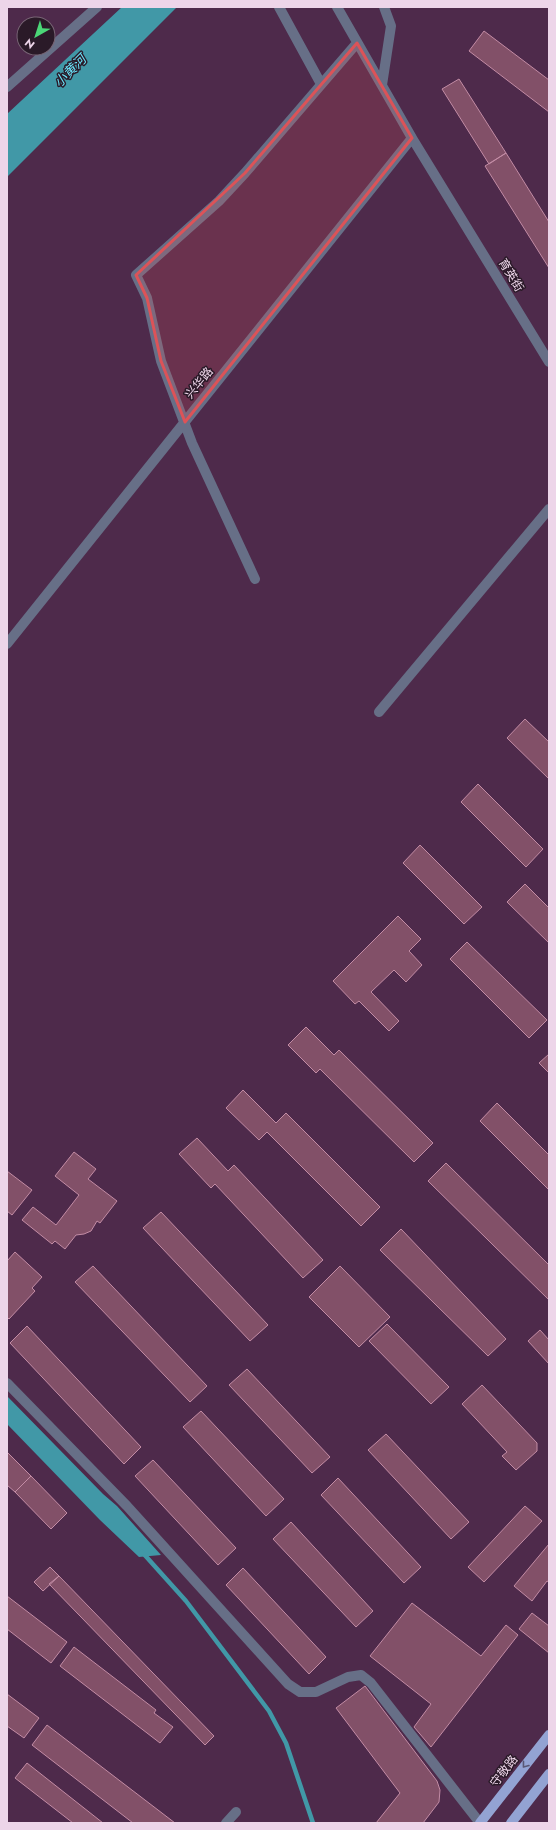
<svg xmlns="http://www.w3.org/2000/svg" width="556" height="1830" viewBox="0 0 556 1830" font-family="Jost,'Noto Sans SC',sans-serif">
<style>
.water{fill:#4198a7}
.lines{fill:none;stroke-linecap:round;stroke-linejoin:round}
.stream{stroke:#4198a7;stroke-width:4.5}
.building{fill:#825068;stroke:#c38ca5}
.minor{stroke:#676f87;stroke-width:10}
.major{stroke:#93a3d3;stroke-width:10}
.oneway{stroke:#595875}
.marked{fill:#dc5358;fill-opacity:0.2;stroke:#dc5358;stroke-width:3;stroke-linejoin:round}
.labels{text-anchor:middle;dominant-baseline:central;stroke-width:3;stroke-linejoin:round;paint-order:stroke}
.street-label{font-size:12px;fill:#edd5e9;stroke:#2a1a28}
.water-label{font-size:13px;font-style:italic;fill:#6be9fe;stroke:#2a1a28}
</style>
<rect width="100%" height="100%" fill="#4e2a4b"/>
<path class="water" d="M 122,7 L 177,7 L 7,177 L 7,114 Z
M 7,1396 L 103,1494 L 117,1506 L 161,1555 L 139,1557 L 100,1520 L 7,1424 Z"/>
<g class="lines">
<path class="stream" d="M 142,1552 L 186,1601 L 269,1711 L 286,1743 L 313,1823"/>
</g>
<path class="building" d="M 484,31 L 549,80 L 549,112 L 469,51 Z
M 459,79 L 506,153 L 489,164 L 442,89 Z
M 506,153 L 549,222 L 549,268 L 485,166 Z
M 525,719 L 549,742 L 549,779 L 507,738 Z
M 478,784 L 543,849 L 526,867 L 461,802 Z
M 420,845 L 482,907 L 464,924 L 403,863 Z
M 525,884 L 549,908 L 549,943 L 507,902 Z
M 398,916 L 421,939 L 409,951 L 422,965 L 406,982 L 394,970 L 371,992 L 399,1021 L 389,1031 L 359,1001 L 355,1004 L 333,981 Z
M 467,942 L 547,1020 L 529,1038 L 450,959 Z
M 306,1027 L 334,1055 L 339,1050 L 433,1143 L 414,1162 L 320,1069 L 316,1073 L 288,1045 Z
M 549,1054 L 549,1073 L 539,1063 Z
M 243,1090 L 276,1123 L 286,1113 L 380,1207 L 361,1226 L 267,1132 L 259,1140 L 226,1108 Z
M 497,1103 L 549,1155 L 549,1190 L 480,1121 Z
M 197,1138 L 228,1171 L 234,1165 L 323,1260 L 303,1278 L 215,1184 L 211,1188 L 179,1154 Z
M 74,1152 L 96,1169 L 88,1179 L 117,1201 L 100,1223 L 97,1221 L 91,1231 L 84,1234 L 76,1235 L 65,1249 L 55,1241 L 52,1244 L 22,1220 L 33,1207 L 56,1225 L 79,1195 L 55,1176 Z
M 446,1163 L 549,1265 L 549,1300 L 428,1181 Z
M 7,1171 L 32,1190 L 12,1215 L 7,1211 Z
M 161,1212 L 268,1325 L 250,1341 L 143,1228 Z
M 401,1229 L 506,1339 L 488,1356 L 380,1250 Z
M 15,1252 L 42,1277 L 32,1288 L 35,1291 L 9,1319 L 7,1317 L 7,1261 Z
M 93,1266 L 207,1386 L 190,1402 L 75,1282 Z
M 340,1266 L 390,1317 L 359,1347 L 309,1297 Z
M 387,1324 L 449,1387 L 431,1404 L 369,1341 Z
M 27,1326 L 141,1447 L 124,1464 L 10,1343 Z
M 540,1330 L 549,1340 L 549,1364 L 528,1341 Z
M 247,1369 L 330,1457 L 312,1473 L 229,1385 Z
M 482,1385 L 537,1443 L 537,1451 L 516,1470 L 502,1456 L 507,1452 L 462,1404 Z
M 201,1411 L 284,1499 L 266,1516 L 183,1427 Z
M 386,1434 L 469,1522 L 451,1539 L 368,1450 Z
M 7,1452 L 31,1476 L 15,1492 L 7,1485 Z
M 153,1460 L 236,1548 L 218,1565 L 135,1476 Z
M 31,1476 L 67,1513 L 51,1529 L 15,1492 Z
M 338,1478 L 421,1567 L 404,1583 L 321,1495 Z
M 525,1506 L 542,1521 L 484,1582 L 468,1567 Z
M 291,1522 L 373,1611 L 356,1627 L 273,1539 Z
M 549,1544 L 549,1582 L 547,1581 L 532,1601 L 514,1586 Z
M 50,1567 L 59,1576 L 43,1591 L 34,1582 Z
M 243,1568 L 326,1657 L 309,1674 L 226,1585 Z
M 59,1576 L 214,1736 L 205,1745 L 49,1584 Z
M 7,1596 L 67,1642 L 51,1663 L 7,1629 Z
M 412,1603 L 481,1656 L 506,1625 L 518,1635 L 431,1747 L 414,1727 L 431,1704 L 370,1656 Z
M 532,1613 L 549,1626 L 549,1653 L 519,1629 Z
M 74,1647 L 156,1710 L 154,1713 L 173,1727 L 160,1743 L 60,1666 Z
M 365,1686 L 437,1781 L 440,1790 L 439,1802 L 423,1823 L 376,1823 L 400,1793 L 336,1708 Z
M 7,1694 L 39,1718 L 24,1738 L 7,1726 Z
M 47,1725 L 175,1823 L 133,1823 L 32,1745 Z
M 27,1763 L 103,1823 L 73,1823 L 15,1778 Z"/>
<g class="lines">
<path class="minor" d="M 279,7 L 321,84
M 337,7 L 412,138 L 549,362
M 382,85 L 391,26 L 384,7
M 7,87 L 97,7
M 255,579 L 192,443 L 161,361 L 147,298 L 136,275 L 219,201 L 245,173 L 357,43
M 7,644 L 412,138
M 379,712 L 549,509
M 7,1383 L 127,1506 L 288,1684 L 300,1692 L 316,1692 L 348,1677 L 361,1675 L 371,1683 L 480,1823
M 226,1823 L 236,1812"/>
<path class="major" d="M 480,1823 L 549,1735
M 511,1823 L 549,1774"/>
</g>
<defs><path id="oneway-chevron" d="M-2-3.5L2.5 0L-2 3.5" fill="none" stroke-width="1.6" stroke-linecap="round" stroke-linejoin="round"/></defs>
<use class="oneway" href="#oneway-chevron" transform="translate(525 1765) rotate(128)"/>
<path class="marked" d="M 357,43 L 412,138 L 185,422 L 161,361 L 147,298 L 136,275 L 245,173 Z"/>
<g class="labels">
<g class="street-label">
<text transform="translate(511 275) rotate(59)">育英街</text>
<text transform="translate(199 383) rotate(-51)">兴华路</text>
<text transform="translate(504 1771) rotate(-52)">守敬路</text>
</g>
<g class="water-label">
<text transform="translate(70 71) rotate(-45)">小黄河</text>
</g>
</g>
<rect width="556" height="1830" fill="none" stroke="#edd5e9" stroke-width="16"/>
<g transform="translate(36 36) rotate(219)"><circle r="19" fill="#2a1a28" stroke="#786575"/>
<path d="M0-3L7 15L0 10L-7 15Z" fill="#4bd677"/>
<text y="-6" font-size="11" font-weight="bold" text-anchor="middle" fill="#edd5e9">N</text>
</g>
</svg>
